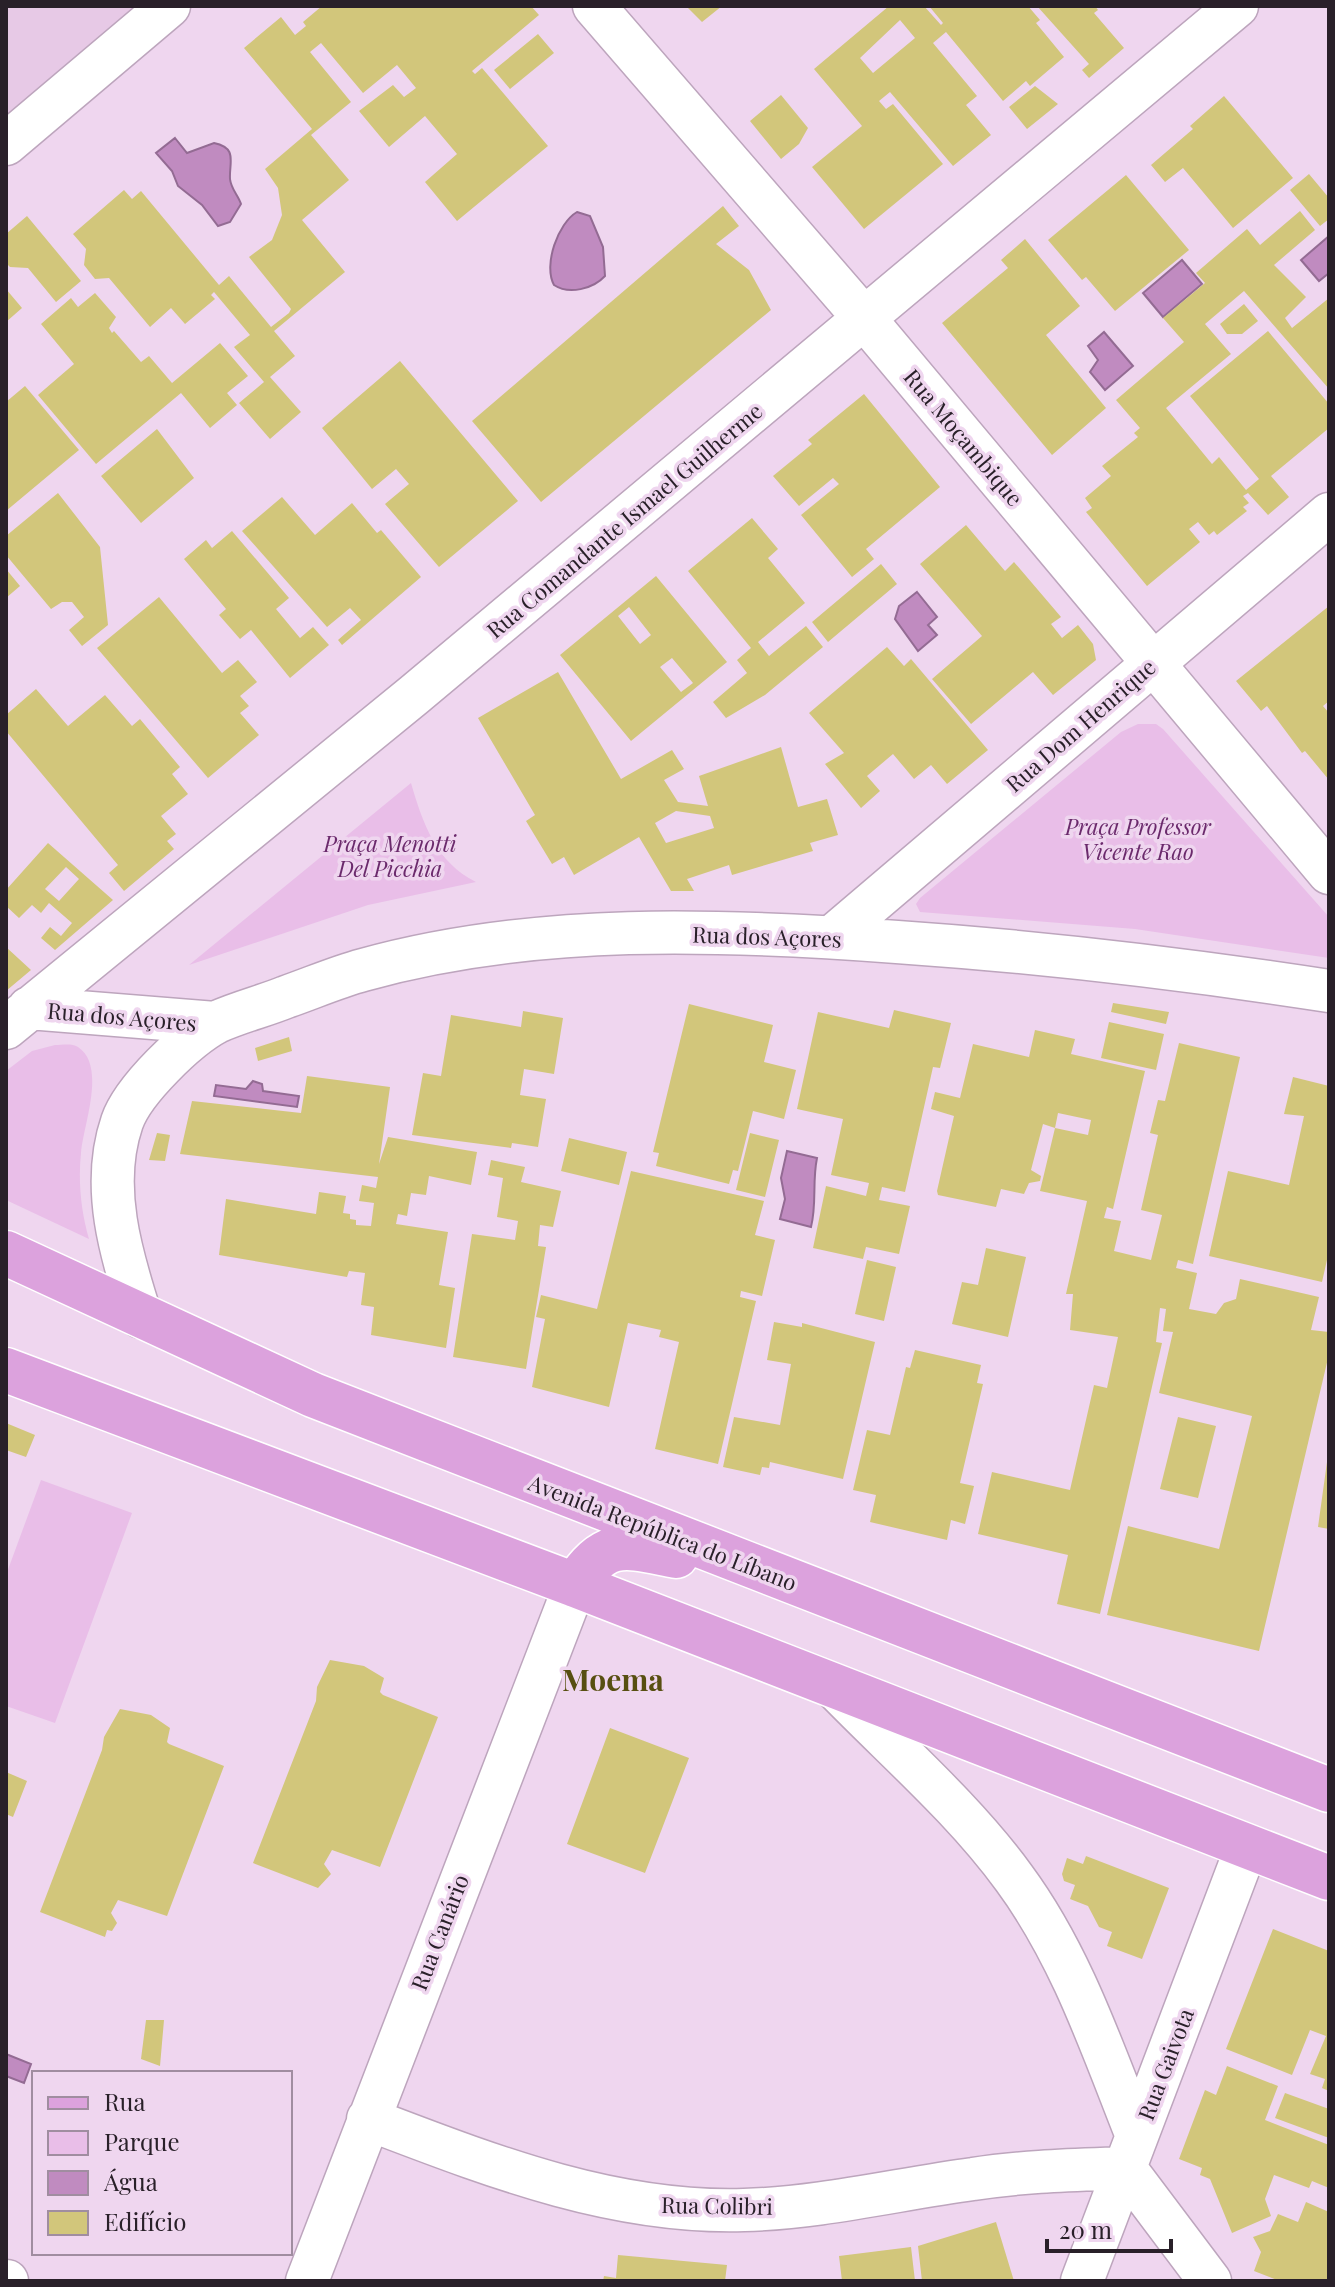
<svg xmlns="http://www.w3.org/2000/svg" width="1335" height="2287" viewBox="0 0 1335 2287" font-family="'Playfair Display',serif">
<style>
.built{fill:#e7c9e6}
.green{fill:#e9bee8}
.water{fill:#c08bc0;stroke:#936b93;stroke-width:2}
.building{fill:#d2c67b;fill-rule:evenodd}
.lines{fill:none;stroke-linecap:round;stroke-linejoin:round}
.minor-casing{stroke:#bda5bd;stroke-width:45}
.major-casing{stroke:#fff;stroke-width:47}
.minor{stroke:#fff;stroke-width:42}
.major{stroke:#dca2dd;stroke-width:44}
.labels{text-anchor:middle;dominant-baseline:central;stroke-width:7;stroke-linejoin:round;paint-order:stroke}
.street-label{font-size:22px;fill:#292029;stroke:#efd6ef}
.park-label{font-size:22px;font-style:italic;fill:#6b2a6c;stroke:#efd6ef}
.district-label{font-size:30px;font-weight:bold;fill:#584f11;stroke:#efd6ef}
</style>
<rect width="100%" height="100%" fill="#efd6ef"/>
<path class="built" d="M 6,6 L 146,6 L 6,122 Z"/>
<path class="green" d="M 1138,724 L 1156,724 L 1163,729 L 1329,917 L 1329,958 L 1135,929 L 920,912 L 916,904 L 920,898 L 1121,732 Z
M 411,783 C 423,824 436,862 476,882 L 368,905 L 189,965 Z
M 55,1045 C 62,1045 72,1043 78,1047 C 107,1066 83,1126 81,1153 C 78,1182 81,1211 89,1239 L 6,1200 L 6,1071 L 32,1051 Z
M 41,1480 L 132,1513 L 55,1723 L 6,1706 L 6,1575 Z"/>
<path class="water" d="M 175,138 L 187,153 L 214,143 C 238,148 229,162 230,179 C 231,189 238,195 241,204 L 230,222 L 218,226 L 202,205 L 178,186 L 172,171 L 156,153 Z
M 577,212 L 590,216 L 603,247 L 605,276 C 593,289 569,295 554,285 C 543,265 558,223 577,212 Z
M 1329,236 L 1329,273 L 1319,281 L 1301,260 Z
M 1182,260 L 1202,284 L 1163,317 L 1143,293 Z
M 1104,332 L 1133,366 L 1105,390 L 1090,372 L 1098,360 L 1088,346 Z
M 917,592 L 937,617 L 928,625 L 937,635 L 918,651 L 895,619 L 899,606 Z
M 253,1081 L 262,1084 L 263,1091 L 299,1096 L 297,1107 L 214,1096 L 216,1085 L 246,1089 Z
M 787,1151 L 817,1158 C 812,1182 817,1203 811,1227 L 780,1219 L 785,1199 L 781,1178 Z
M 6,2054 L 31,2064 L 24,2083 L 6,2076 Z"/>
<path class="building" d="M 322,6 L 531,6 L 539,15 L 472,71 L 475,74 L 482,68 L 548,146 L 457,221 L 425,182 L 457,154 L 425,116 L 389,147 L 359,111 L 393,85 L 404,97 L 416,88 L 397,65 L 363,93 L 321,43 L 310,52 L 351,102 L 311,135 L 349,180 L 302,220 L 345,272 L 274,331 L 295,356 L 270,377 L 301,412 L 270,439 L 239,403 L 264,382 L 234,347 L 250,335 L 214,292 L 211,295 L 215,299 L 185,324 L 171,308 L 150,327 L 109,278 L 95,279 L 84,265 L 86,249 L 73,234 L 124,190 L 132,199 L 141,191 L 219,285 L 229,276 L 271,327 L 289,313 L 291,309 L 249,257 L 272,240 L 282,215 L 278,188 L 265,169 L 312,129 L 244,48 L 281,17 L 295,35 L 306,26 L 303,22 Z
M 686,6 L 722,6 L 702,22 Z
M 889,6 L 924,6 L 941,25 L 943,23 L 929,6 L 1028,6 L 1040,20 L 1036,23 L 1064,57 L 1030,86 L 1026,81 L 1003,101 L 946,32 L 933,43 L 977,96 L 966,105 L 991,135 L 953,166 L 890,92 L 879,101 L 886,109 L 893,104 L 943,164 L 864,229 L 812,167 L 862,126 L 814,69 ZM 900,20 L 915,38 L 873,73 L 860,58 Z
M 1037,6 L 1095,6 L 1098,10 L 1094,13 L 1124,48 L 1089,78 L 1082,70 L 1089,64 Z
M 538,34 L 554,53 L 510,89 L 494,70 Z
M 1035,86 L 1058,104 L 1027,129 L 1009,107 Z
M 781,95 L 808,128 L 799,144 L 781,159 L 750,121 Z
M 1224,96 L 1293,178 L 1233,228 L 1183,168 L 1165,182 L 1151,165 L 1193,129 L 1190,126 Z
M 1309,174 L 1329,198 L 1329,219 L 1320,226 L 1290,190 Z
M 1126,175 L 1189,250 L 1115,311 L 1086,277 L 1082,280 L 1048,240 Z
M 723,206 L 739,226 L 716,244 L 749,270 L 771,310 L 541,502 L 472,421 Z
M 1300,211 L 1315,230 L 1274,265 L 1306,297 L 1285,318 L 1292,328 L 1329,298 L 1329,389 L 1244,291 L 1205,324 L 1231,354 L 1166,408 L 1212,464 L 1219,457 L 1246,490 L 1259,479 L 1190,396 L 1268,331 L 1329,404 L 1329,428 L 1271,476 L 1289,497 L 1268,515 L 1248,493 L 1243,496 L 1249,503 L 1243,507 L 1247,511 L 1217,535 L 1214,531 L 1209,535 L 1198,522 L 1189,529 L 1200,542 L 1147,586 L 1086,512 L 1092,508 L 1085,498 L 1111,476 L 1102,466 L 1138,437 L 1134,433 L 1140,428 L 1116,400 L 1184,342 L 1163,318 L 1205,283 L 1196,273 L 1247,229 L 1260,245 Z
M 27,216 L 81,281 L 56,302 L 28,268 L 10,267 L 6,263 L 6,234 Z
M 1025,239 L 1080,306 L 1046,335 L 1106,408 L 1052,455 L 942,323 L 1008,268 L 1001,260 Z
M 6,289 L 22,308 L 6,322 Z
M 95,293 L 116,317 L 109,328 L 112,333 L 114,331 L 141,362 L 149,356 L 172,383 L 220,343 L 248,376 L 227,393 L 237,405 L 210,428 L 181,393 L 96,464 L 38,395 L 74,364 L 41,324 L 71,298 L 78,307 Z
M 1244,304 L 1258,321 L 1242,334 L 1227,334 L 1220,324 Z
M 400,361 L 518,501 L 439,567 L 385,504 L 409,484 L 396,469 L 372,489 L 322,428 Z
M 25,386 L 79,450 L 6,511 L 6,402 Z
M 864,394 L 940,487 L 866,549 L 874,559 L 852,577 L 801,515 L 839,484 L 833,478 L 799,506 L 773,476 L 812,444 L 808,440 Z
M 157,429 L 194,478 L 141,523 L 101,476 Z
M 58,493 L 100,547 L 108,625 L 82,646 L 69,630 L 84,617 L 72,602 L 62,602 L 51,609 L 6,555 L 6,536 Z
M 282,497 L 315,535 L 352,503 L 377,533 L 381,530 L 421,577 L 342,645 L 338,640 L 361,620 L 350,608 L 327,627 L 242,531 Z
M 752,518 L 778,549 L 768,558 L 805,603 L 758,642 L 769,656 L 806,626 L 823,647 L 765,695 L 726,718 L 713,702 L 747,673 L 737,660 L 751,648 L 688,571 Z
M 966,525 L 1005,571 L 1014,562 L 1061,617 L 1051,624 L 1062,638 L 1078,625 L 1093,644 L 1096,660 L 1053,695 L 1033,672 L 971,724 L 932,679 L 982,636 L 920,564 Z
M 232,531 L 289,598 L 276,609 L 300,638 L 313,627 L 329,645 L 290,678 L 251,630 L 240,639 L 219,615 L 226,609 L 184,559 L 206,540 L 212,548 Z
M 881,564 L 897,584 L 828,642 L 812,622 Z
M 6,569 L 20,586 L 6,598 Z
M 656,576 L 727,662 L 631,741 L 560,655 ZM 629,607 L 651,635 L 640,644 L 618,616 ZM 672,658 L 693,683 L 681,692 L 660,667 Z
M 159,597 L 222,673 L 238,660 L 257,682 L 240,696 L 249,706 L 240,713 L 259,735 L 208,778 L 97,648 Z
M 1329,606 L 1329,701 L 1323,706 L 1329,713 L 1329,780 L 1305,751 L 1302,753 L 1267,706 L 1261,711 L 1236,681 Z
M 887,647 L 904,666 L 911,659 L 988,750 L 947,784 L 931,765 L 914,779 L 893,754 L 867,776 L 880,791 L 861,808 L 825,764 L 844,753 L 809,713 Z
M 558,672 L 621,779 L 672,750 L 684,769 L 664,780 L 678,802 L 708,806 L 699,776 L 781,747 L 798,807 L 827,799 L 838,835 L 810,843 L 813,851 L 732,875 L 729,865 L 687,879 L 694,891 L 671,891 L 639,837 L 574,875 L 564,857 L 552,864 L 526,821 L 535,815 L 478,718 ZM 676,811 L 710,816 L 714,828 L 666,843 L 655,823 Z
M 36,689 L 68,726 L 105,695 L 132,726 L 140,719 L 180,767 L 172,774 L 188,794 L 161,816 L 176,834 L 167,841 L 174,849 L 124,891 L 109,873 L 118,865 L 6,731 L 6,715 Z
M 48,843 L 113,900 L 55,950 L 41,938 L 50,927 L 61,936 L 72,923 L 49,903 L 41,913 L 32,905 L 19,918 L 6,906 L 6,890 ZM 66,867 L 79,879 L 59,901 L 45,889 Z
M 6,947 L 31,970 L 6,991 Z
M 1113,1003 L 1169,1012 L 1166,1024 L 1111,1012 Z
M 689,1004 L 773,1025 L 764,1062 L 796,1070 L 784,1119 L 753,1111 L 738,1171 L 733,1170 L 729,1184 L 656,1166 L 659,1153 L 653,1152 Z
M 894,1010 L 951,1023 L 940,1068 L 933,1067 L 905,1192 L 882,1187 L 879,1200 L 910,1206 L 899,1254 L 866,1247 L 863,1259 L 813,1248 L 826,1186 L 866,1196 L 869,1183 L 831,1175 L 843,1119 L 797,1109 L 818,1012 L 889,1028 Z
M 523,1011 L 563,1018 L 554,1074 L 524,1069 L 520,1095 L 546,1099 L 538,1147 L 512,1143 L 511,1148 L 412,1135 L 423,1073 L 441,1076 L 451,1015 L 521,1027 Z
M 1109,1022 L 1164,1034 L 1156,1070 L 1101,1058 Z
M 1035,1030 L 1075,1039 L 1071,1054 L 1145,1071 L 1113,1209 L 1107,1207 L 1104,1218 L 1121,1221 L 1114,1251 L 1151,1260 L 1162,1215 L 1141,1210 L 1158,1135 L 1150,1133 L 1158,1100 L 1165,1101 L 1179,1043 L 1240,1057 L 1193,1264 L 1178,1260 L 1176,1268 L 1197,1273 L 1189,1309 L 1216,1314 L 1224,1303 L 1236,1299 L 1240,1279 L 1319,1297 L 1311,1330 L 1329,1332 L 1329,1354 L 1259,1651 L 1107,1615 L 1128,1526 L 1219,1549 L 1252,1416 L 1159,1393 L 1173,1332 L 1163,1331 L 1166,1309 L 1160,1308 L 1156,1342 L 1162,1343 L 1100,1614 L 1057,1604 L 1068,1555 L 978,1534 L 992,1472 L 1070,1490 L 1094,1385 L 1107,1388 L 1118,1337 L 1070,1330 L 1073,1294 L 1066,1294 L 1087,1201 L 1040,1191 L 1055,1128 L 1088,1135 L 1091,1120 L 1058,1113 L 1055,1128 L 1043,1124 L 1031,1170 L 1041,1176 L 1040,1181 L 1029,1183 L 1024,1194 L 1001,1189 L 996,1207 L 938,1195 L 937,1191 L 954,1116 L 931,1109 L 935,1092 L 960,1098 L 973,1044 L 1029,1057 Z
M 289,1037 L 292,1051 L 258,1061 L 255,1048 Z
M 307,1076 L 390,1087 L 379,1164 L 388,1137 L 477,1152 L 471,1185 L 429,1176 L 426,1195 L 411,1193 L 407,1216 L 398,1214 L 396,1224 L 448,1232 L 439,1285 L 455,1288 L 446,1348 L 371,1335 L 374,1307 L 361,1305 L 365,1273 L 349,1271 L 347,1277 L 219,1255 L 226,1199 L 316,1214 L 319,1192 L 346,1196 L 343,1213 L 350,1214 L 350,1219 L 356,1220 L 356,1225 L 371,1226 L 374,1203 L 359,1201 L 362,1185 L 376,1188 L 378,1177 L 180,1154 L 192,1101 L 301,1113 Z
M 1293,1077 L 1329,1086 L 1329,1251 L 1322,1282 L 1209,1256 L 1228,1171 L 1289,1185 L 1304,1116 L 1284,1114 Z
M 157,1133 L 170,1135 L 165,1161 L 149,1160 Z
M 750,1133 L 779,1140 L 765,1197 L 736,1190 Z
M 569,1138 L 627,1152 L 619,1185 L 561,1171 Z
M 491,1160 L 525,1167 L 521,1182 L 561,1191 L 553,1227 L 540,1225 L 538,1246 L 546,1247 L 526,1369 L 453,1357 L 472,1234 L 515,1240 L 518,1221 L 497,1217 L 503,1178 L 488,1175 Z
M 631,1171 L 764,1201 L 755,1235 L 775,1240 L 762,1296 L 741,1291 L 740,1297 L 756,1301 L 718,1464 L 655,1449 L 679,1342 L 659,1337 L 661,1330 L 628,1323 L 609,1407 L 532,1387 L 545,1319 L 536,1317 L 541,1295 L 597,1309 Z
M 986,1248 L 1026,1257 L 1008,1337 L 952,1324 L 962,1282 L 978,1285 Z
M 867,1260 L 896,1267 L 884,1321 L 855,1314 Z
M 774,1322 L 802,1327 L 802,1323 L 875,1342 L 843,1479 L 770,1462 L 769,1468 L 762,1467 L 760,1475 L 723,1467 L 734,1417 L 780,1425 L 791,1364 L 767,1360 Z
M 915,1350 L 981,1365 L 977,1383 L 983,1384 L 960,1483 L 974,1486 L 965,1524 L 951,1520 L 947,1540 L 870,1522 L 876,1495 L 853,1490 L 867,1430 L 890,1435 L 906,1367 L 910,1368 Z
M 1178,1417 L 1216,1426 L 1198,1498 L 1160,1489 Z
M 6,1423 L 35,1435 L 26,1457 L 6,1450 Z
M 1327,1462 L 1329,1462 L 1329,1529 L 1318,1527 Z
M 330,1660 L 364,1666 L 384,1678 L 380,1692 L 383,1695 L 438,1717 L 380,1867 L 332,1850 L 324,1864 L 331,1874 L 318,1888 L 253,1863 L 316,1701 L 317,1687 Z
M 120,1709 L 151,1715 L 170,1728 L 167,1742 L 169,1744 L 224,1766 L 167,1916 L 118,1900 L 111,1913 L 117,1923 L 112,1931 L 107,1930 L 105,1937 L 40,1912 L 102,1750 L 104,1737 Z
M 610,1728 L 689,1758 L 645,1873 L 567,1844 Z
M 6,1772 L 27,1781 L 13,1817 L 6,1814 Z
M 1086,1856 L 1169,1888 L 1142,1959 L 1107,1946 L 1112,1932 L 1099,1927 L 1088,1906 L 1070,1899 L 1075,1885 L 1064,1881 L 1062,1874 L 1067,1858 L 1083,1864 Z
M 1273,1929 L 1329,1951 L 1329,2091 L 1322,2088 L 1325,2079 L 1310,2074 L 1326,2036 L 1310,2030 L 1292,2075 L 1226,2049 Z
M 146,2020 L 164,2020 L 160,2066 L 141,2059 Z
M 1227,2066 L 1278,2086 L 1265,2120 L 1329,2145 L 1329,2188 L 1312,2181 L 1309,2188 L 1274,2175 L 1265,2199 L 1271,2216 L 1232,2233 L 1210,2179 L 1200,2175 L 1202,2168 L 1179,2159 L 1205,2090 L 1216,2095 Z
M 1285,2093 L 1329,2109 L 1329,2138 L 1275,2118 Z
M 1306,2202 L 1329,2212 L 1329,2281 L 1280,2281 L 1254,2271 L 1261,2252 L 1253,2237 L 1270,2231 L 1278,2214 L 1298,2222 Z
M 996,2222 L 1014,2281 L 922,2281 L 918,2246 Z
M 911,2247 L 915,2281 L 842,2281 L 839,2256 Z
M 618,2255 L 727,2265 L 725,2281 L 603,2281 L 604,2276 L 616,2278 Z"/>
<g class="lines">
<g class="minor-casing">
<path id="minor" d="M 594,6 L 864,318 L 1329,873
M 6,144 L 169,6
M 832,937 L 1329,514
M 29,1008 L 215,1023
M 6,1028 L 414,695 L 1237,6
M 141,1317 C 121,1255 100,1186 122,1122 C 133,1090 187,1038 217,1022 C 239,1012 264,1006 286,997 C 312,988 337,977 363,970 C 536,922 720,929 897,942 C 1042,952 1186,969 1329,991
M 834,1687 C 894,1749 963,1808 1014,1878 C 1071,1955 1102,2048 1137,2136
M 368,2119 C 489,2165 612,2214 744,2210 C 821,2208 898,2189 973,2179 C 1024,2171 1074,2170 1125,2168 L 1210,2281
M 6,2281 L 7,2281
M 307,2281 L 575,1585
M 1082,2281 L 1247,1846"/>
</g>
<g class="major-casing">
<path id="major" d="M 6,1253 L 313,1395 L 1329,1790
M 6,1370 L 575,1585 L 1329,1878
M 575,1585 C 606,1537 625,1546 676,1556"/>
</g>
<use href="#minor" class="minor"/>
<use href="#major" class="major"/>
</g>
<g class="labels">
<g class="street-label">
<text transform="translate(964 437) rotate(50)">Rua Moçambique</text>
<text transform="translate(624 520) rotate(-40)">Rua Comandante Ismael Guilherme</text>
<text transform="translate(1080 725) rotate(-41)">Rua Dom Henrique</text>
<text transform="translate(767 936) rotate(2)">Rua dos Açores</text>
<text transform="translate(122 1016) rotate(5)">Rua dos Açores</text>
<text transform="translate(663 1532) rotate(21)">Avenida República do Líbano</text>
<text transform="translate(439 1932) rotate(-69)">Rua Canário</text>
<text transform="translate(1165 2064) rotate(-69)">Rua Gaivota</text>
<text transform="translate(717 2205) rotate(1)">Rua Colibri</text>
</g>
<g class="park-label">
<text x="1138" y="826">Praça Professor<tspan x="1138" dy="25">Vicente Rao</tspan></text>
<text x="390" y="843">Praça Menotti<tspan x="390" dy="25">Del Picchia</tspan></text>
</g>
<g class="district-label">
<text x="613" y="1679">Moema</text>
</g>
</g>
<rect width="1335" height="2287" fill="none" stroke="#292029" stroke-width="16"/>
<rect x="32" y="2071" width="260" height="184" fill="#efd6ef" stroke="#a08da0" stroke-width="2"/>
<rect x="48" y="2097" width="40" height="12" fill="#dca2dd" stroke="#a08da0" stroke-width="2"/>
<text x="104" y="2111" font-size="24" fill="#292029">Rua</text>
<rect x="48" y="2131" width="40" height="24" fill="#e9bee8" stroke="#a08da0" stroke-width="2"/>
<text x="104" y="2151" font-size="24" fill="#292029">Parque</text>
<rect x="48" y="2171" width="40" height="24" fill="#c08bc0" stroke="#a08da0" stroke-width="2"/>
<text x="104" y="2191" font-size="24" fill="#292029">Água</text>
<rect x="48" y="2211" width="40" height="24" fill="#d2c67b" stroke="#a08da0" stroke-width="2"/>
<text x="104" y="2231" font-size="24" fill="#292029">Edifício</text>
<path d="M1047 2239v12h124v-12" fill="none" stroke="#292029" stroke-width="4"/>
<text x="1059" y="2239" font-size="24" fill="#292029" stroke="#efd6ef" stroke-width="6" paint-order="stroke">20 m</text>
</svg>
